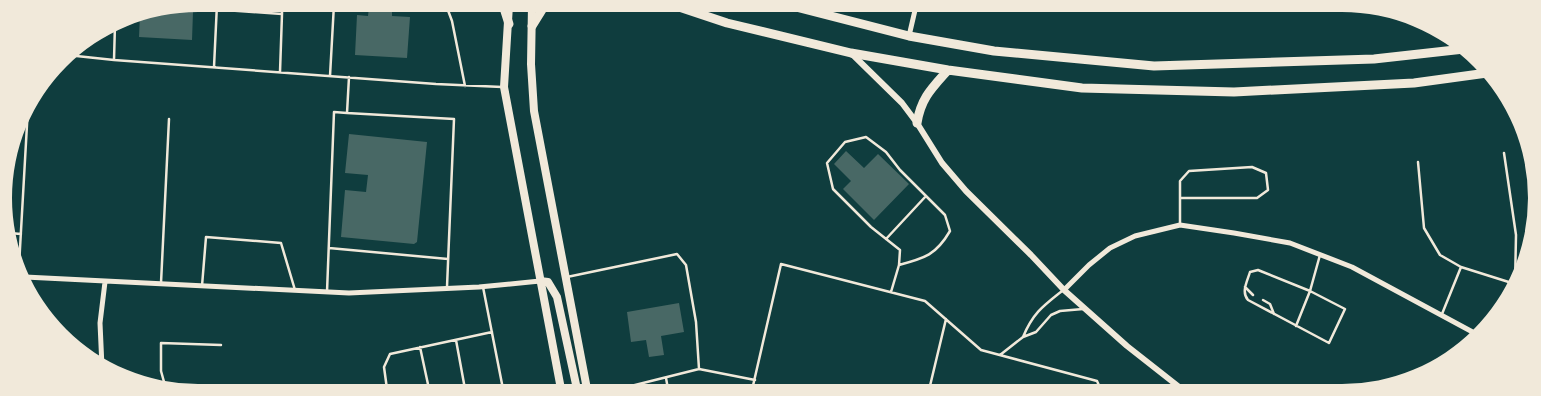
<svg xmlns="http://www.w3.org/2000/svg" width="1541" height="396" viewBox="0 0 1541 396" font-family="'Source Sans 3',sans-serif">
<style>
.building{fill:#486865}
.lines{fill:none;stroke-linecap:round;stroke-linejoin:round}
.service{stroke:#f1e9da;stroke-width:2.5}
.minor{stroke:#f1e9da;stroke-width:5}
.tertiary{stroke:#f1e9da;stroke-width:6}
.secondary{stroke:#f1e9da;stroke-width:8}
.trunk{stroke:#f1e9da;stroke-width:9}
</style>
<rect width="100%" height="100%" fill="#0f3d3e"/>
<path class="building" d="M 369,7 L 392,8 L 392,16 L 410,17 L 407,58 L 355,55 L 357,15 L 368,16 Z
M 166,10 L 193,12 L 192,40 L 139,37 L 140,15 Z
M 349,134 L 427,142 L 417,242 L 414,244 L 341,237 L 345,190 L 366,192 L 368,175 L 345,173 Z
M 846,151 L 864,168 L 878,154 L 909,184 L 874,220 L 843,189 L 851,181 L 834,164 Z
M 679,303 L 684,332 L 661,336 L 664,355 L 649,357 L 646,340 L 631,342 L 627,312 Z"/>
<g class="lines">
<path class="service" d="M 446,5 L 452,21 L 465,86
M 182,7 L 282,14 L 280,72
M 282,14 L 282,4
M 67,55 L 114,60 L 436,84 L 502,87
M 114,60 L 115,24
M 214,67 L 217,4
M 330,76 L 334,4
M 349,77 L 347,113 L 454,119 L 447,287
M 1504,153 L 1516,235 L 1515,285
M 1418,162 L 1424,228 L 1440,255 L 1461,267
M 1180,198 L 1257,198 L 1268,190 L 1266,173 L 1252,167 L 1189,171 L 1180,181 L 1180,225
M 9,233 L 21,234
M 886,239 L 926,196
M 329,248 L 448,259
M 19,266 L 28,107
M 1258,270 L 1310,291 L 1345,309 L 1329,343 L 1248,300 C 1241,292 1247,282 1250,272 Z
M 567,277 L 677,254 L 686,265 L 696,322 L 699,369 L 755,380
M 161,283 L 169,119
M 202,286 L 206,237 L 281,243 L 295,290
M 483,287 L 503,389
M 1245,287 L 1253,295
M 327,292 L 334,112 L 347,113
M 891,292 L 899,265 L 900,250 L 871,227 L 833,189 L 827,163 L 845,142 L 866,137 L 886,152 L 900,170 L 945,215 L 950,231 C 936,255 925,258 899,265
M 1263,300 L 1270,304 L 1274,314
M 1442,314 L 1461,267 L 1515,284
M 1296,326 L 1310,291 L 1320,255
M 1023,337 C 1033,313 1043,306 1062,291
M 456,340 L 465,389
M 420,347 L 429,389
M 1000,355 L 1023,337 L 1036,332 L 1051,315 L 1060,311 L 1083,309
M 666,378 L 668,389
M 166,389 L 161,371 L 161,343 L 221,345
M 387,389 L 384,367 L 390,354 L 492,332
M 629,389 L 631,386 L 699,369
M 752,390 L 781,264 L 925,301 L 981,350 L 1097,381 L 1101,390
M 929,390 L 946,319"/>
<path class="minor" d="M 1157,7 L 1219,8 L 1266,7
M 909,36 L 916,6
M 25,277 L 349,293 L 479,287 L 540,281
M 1064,290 L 1089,265 L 1110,248 L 1135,236 L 1180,225 L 1234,233 L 1290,243 L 1352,267 L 1480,336
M 102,367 L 100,323 L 105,282"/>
<path class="tertiary" d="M 851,53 L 902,103 L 917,123 L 942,163 L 966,191 L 1031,255 L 1064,290 L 1127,346 L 1183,390"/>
<path class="secondary" d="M 509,5 L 504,87 L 561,389
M 532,5 L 531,64 L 534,111 L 587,389
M 540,281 L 548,282 L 557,297 L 577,389"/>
<path class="trunk" d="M 503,5 L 509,24
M 673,5 L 727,23 L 851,53 L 948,70 L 1082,88 L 1234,92 L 1414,83 L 1487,73
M 792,6 L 909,36 L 994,51 L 1154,66 L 1374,59 L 1464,49
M 532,26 L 545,5
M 917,123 C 921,98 932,88 948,70"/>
</g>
<path d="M0 0H1541V396H0ZM198 12H1342A186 186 0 0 1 1528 198V198A186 186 0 0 1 1342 384H198A186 186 0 0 1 12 198V198A186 186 0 0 1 198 12Z" fill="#f1e9da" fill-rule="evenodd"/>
</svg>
